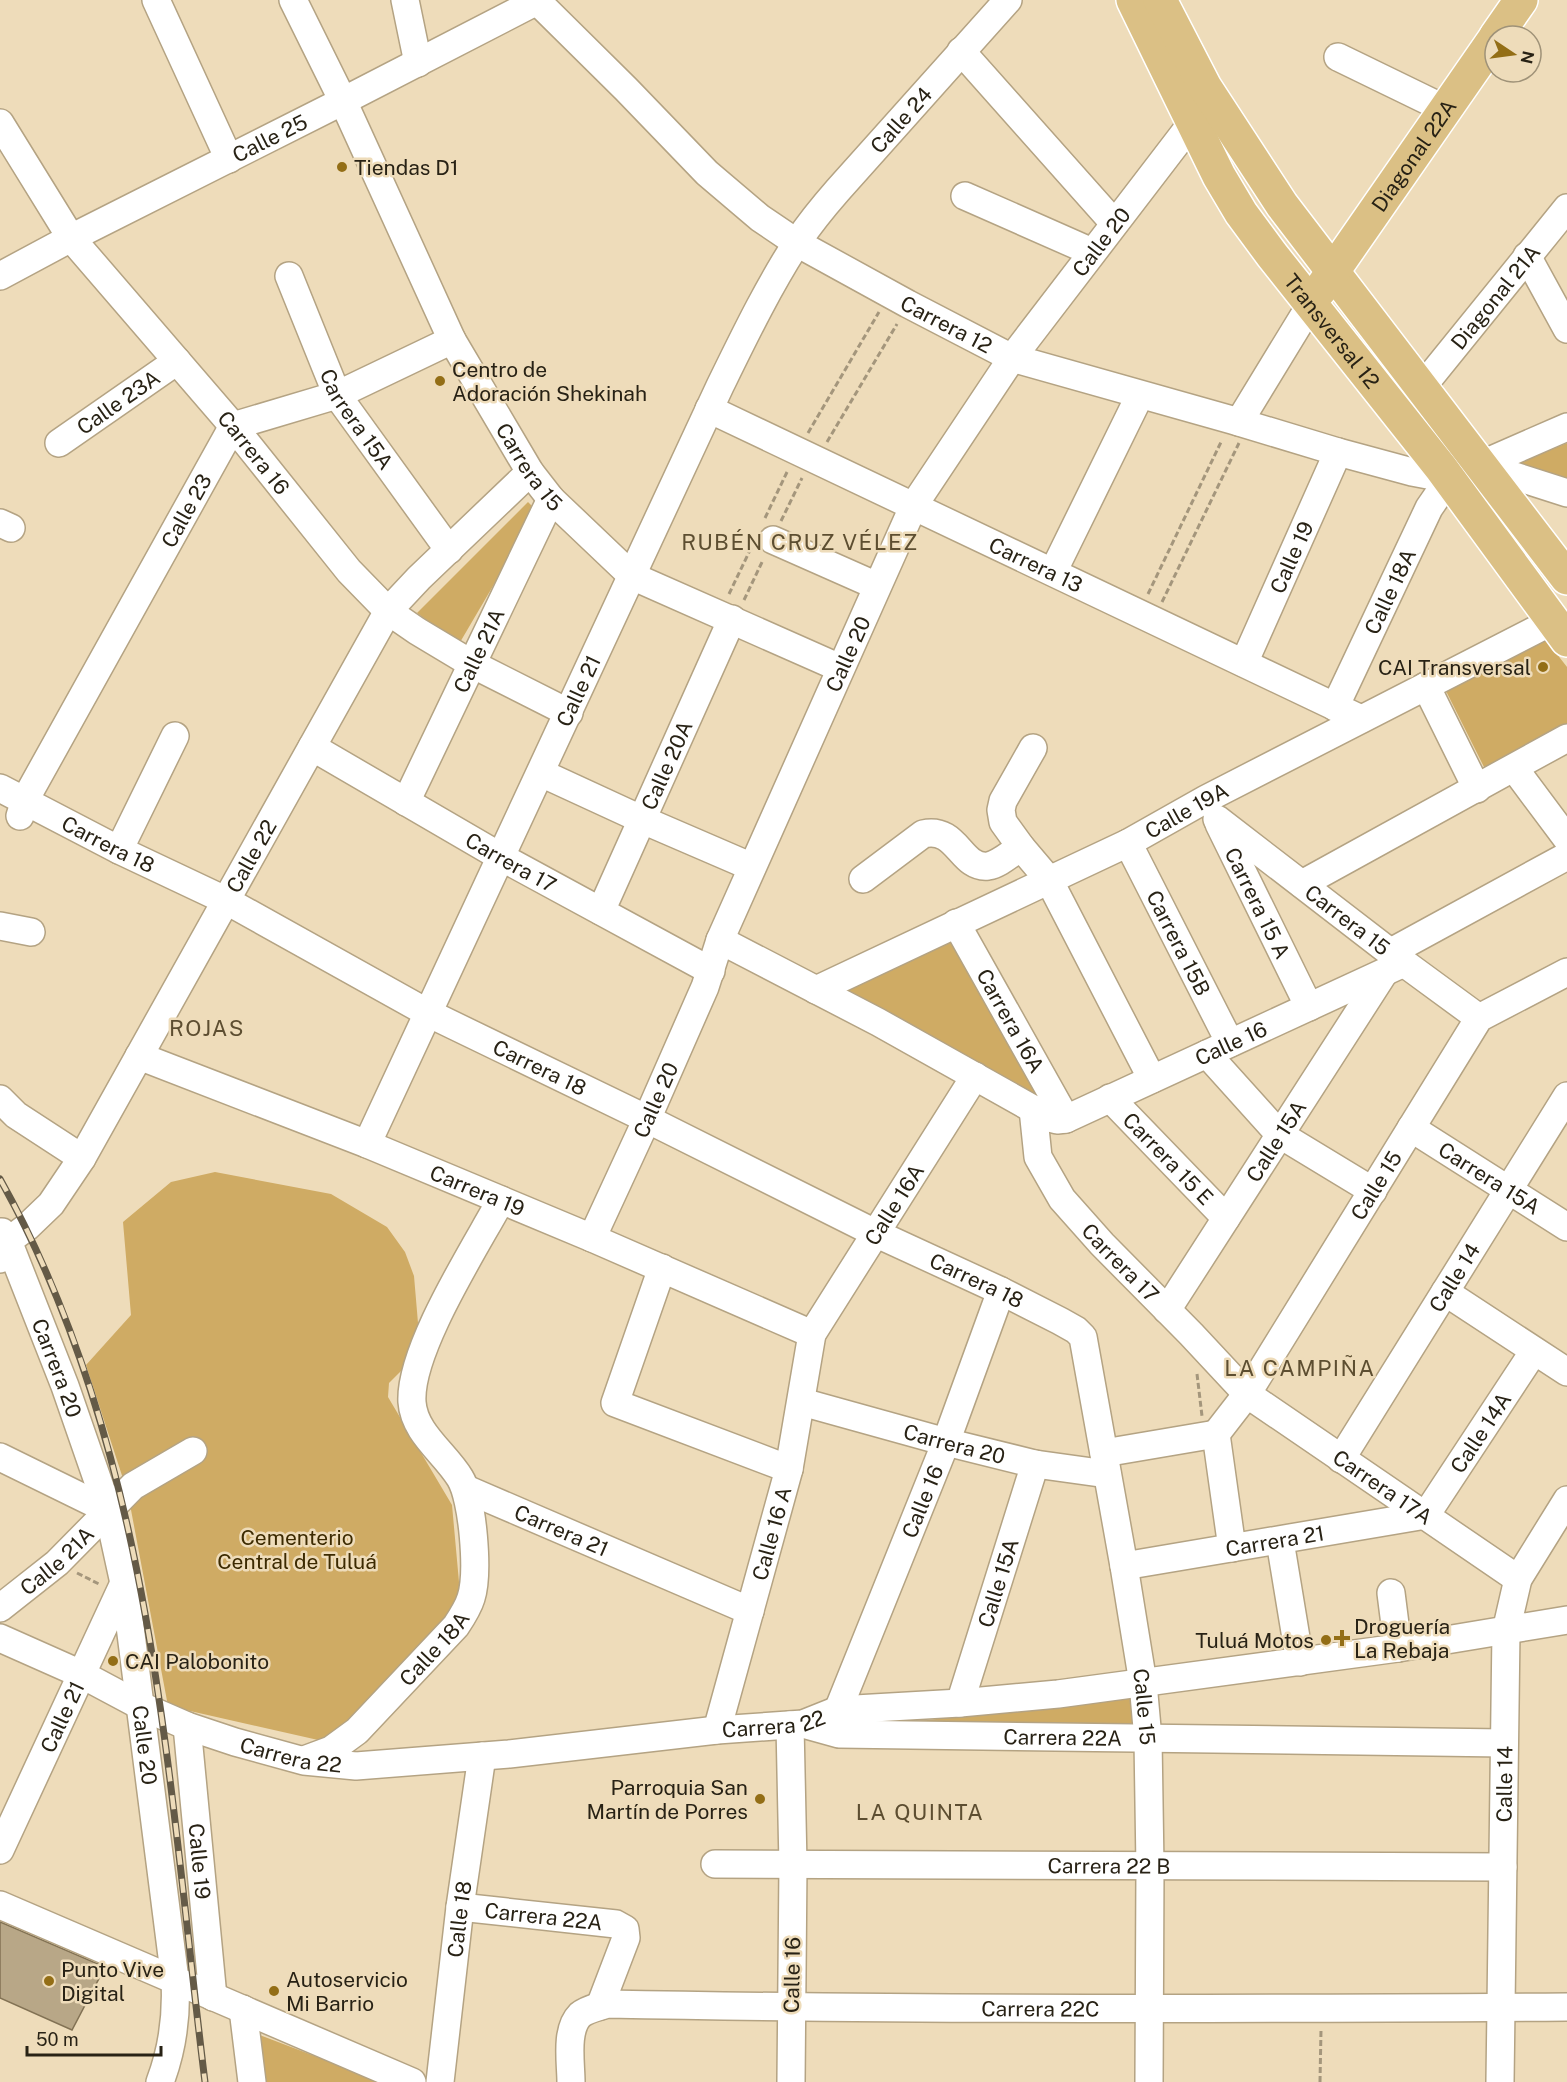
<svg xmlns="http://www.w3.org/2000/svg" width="1567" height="2082" viewBox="0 0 1567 2082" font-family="'Public Sans',sans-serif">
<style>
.green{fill:#cfab64}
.building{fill:#b8a787;stroke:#827254;stroke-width:1.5}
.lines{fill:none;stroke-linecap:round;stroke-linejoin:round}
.minor-casing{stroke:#b4a383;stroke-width:30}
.major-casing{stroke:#fff;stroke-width:36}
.path{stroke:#a4967c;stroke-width:3;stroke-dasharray:6 3;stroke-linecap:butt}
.minor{stroke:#fff;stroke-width:27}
.major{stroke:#dbc085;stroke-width:33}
.rail-casing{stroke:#645a47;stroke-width:7}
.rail{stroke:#eedcba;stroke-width:4.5;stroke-dasharray:14;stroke-linecap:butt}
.poi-dot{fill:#936e16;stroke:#eedcba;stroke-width:2}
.labels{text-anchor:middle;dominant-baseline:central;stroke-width:5;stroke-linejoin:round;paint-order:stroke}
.street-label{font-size:21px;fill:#282215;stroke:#eedcba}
.poi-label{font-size:21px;fill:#282215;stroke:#eedcba;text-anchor:start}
.park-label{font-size:21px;fill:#3c2a01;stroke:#eedcba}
.neighbourhood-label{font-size:22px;letter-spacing:1.5px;fill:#5d4e31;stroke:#eedcba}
</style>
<rect width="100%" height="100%" fill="#eedcba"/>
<path class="green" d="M 1567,443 L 1567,480 L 1516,464 Z
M 528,502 L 537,511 L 459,644 L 417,613 Z
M 1546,640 L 1567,667 L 1567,725 L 1486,771 L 1446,691 Z
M 953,937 L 1050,1108 L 840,989 Z
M 215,1172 L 331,1194 L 387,1227 L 405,1252 L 414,1276 L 418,1323 L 414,1346 L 405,1367 L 389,1383 L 388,1397 L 452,1505 L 461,1604 L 327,1742 L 168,1706 L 128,1494 L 86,1365 L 131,1315 L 123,1222 L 171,1182 Z
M 1133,1696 L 1138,1730 L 902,1723 Z
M 257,2034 L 383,2082 L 262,2082 Z"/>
<path class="building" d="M 0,1922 L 105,1967 L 72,2030 L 0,1998 Z"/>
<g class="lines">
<g class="minor-casing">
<g id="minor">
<path d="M 156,0 L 229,159"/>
<path id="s1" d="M 293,0 L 343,101 L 452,340 L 530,472 L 551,499 L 632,576 L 840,668"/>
<path d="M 405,0 L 418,63"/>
<path id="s2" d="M 537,1 L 626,89 L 707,173 L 760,218 L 797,243 L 908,304 L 1012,358 L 1232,420 L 1338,452 L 1412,472 L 1449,479"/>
<path d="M 961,51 L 1114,223"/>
<path d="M 1338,57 L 1445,109"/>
<path id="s3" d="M 0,123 L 71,238 L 233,426 L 349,571 L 388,611 L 417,631 L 472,664 L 569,713"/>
<path d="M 965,196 L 1092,252"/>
<path d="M 1527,256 L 1567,329"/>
<path id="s4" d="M 0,276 L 71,238 L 343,101 L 539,0"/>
<path id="s5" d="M 289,276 L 337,395 L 449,550"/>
<path id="s6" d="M 1422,387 L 1567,208"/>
<path id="s7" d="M 709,409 L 1361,719"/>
<path d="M 1239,422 L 1311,304"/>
<path id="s8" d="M 59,443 L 177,361"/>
<path d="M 1480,465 L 1567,493"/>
<path d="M 1464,472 L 1567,427"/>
<path d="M 0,523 L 11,528"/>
<path d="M 773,540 L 877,586"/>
<path d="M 1053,572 L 1140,395"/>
<path id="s9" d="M 1244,663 L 1338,452"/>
<path d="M 1426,686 L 1477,789"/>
<path id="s10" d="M 1335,707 L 1429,508 L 1449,479"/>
<path id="s11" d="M 312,747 L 501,857 L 711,971"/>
<path d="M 1033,748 L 1003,801 L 1001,810 L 1003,822 L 1021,847 L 1049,880 L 1152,1079"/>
<path d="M 1514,768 L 1567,839"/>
<path d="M 541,773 L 643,820 L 752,867"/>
<path id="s12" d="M 0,788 L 119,850 L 227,901 L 428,1013 L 647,1119 L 875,1233 L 1001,1291 L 1060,1321 L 1076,1330 L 1083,1337 L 1124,1566 L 1143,1683 L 1148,1739 L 1150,1867 L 1149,2082"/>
<path id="s13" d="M 406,802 L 551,499"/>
<path id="s14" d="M 20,816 L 25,800 L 233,426 L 337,395 L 452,340"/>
<path id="s15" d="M 1217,819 L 1404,963 L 1479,1018"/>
<path id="s16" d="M 1219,824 L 1309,1007"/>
<path id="s17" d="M 1128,843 L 1230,1043"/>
<path d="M 119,850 L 175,736"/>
<path d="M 863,879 L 923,834 C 958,826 960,869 988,866 C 1000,864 1011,853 1021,847"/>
<path d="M 1302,884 L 1567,738"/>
<path id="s18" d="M 601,911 L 732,619"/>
<path id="s19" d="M 956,923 L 1066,1119"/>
<path d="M 0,926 L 31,932"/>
<path id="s20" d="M 720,940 L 878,1022 L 1049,1118 L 1057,1120 L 1066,1119 L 1404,963"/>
<path d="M 1391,952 L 1567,856"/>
<path id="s21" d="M 816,990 L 1128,843 L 1206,799 L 1553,621"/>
<path d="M 1207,1054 L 1279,1134 L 1373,1191"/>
<path id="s22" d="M 139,1056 L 367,1144 L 592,1238 L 812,1334"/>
<path id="s23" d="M 1110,1098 L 1226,1218"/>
<path d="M 0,1099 L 16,1115 L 82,1158"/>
<path id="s24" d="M 1033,1109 L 1038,1157 L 1062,1199 L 1102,1244 L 1191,1334 L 1247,1394 L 1518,1579"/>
<path id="s25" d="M 1411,1128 L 1567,1227"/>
<path id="s26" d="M 367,1144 L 720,386 C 744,337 768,287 798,241 C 810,223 824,206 838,190 L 1008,0"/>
<path id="s27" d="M 2,1232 L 8,1241 L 65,1386 L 108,1510 L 124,1583 L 130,1626 L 175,1980 C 177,2016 173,2048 160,2082"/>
<path id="s28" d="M 592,1238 L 647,1119 L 705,987 L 720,940 L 914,505 L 1012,358 L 1192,123"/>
<path id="s29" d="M 0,1259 L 8,1241 L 27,1227 L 51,1204 L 82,1158 L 388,611 L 419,578 L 530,472"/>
<path d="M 662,1268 L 615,1403 L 789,1469"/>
<path d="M 1445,1292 L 1567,1372"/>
<path id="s30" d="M 1167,1310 L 1384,973"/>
<path id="s31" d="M 802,1402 L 946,1442 L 1035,1464 L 1107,1474"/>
<path id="s32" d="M 1216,1434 L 1247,1394 L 1479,1018 L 1567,972"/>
<path d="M 1216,1434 L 1232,1548"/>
<path d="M 1104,1453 L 1216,1434"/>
<path d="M 0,1457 L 108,1510"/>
<path id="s33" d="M 1341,1459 L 1567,1096"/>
<path id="s34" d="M 466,1489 L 750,1611"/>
<path d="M 1280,1541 L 1300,1662"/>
<path id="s35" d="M 1124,1566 L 1426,1515 L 1534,1351"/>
<path d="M 1391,1593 L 1398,1648"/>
<path id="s36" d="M 0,1608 L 57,1563 L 133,1486 L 193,1451"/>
<path id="s37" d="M 0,1638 L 81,1674 L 141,1706 L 187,1726 L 235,1742 L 304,1761 L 356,1766 L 509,1754 L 717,1730 L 803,1724 L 838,1710 L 960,1703 L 1058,1694 L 1398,1648 L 1567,1620"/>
<path id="s38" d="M 960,1703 L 1035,1464"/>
<path id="s39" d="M 838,1710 L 946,1442 L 1001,1291"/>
<path id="s40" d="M 803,1724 L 839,1734 L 1504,1743"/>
<path d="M 790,1725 L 793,1865 L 791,2082"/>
<path id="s41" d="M 187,1726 L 213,1997"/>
<path id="s42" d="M 717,1730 L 789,1469 L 812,1334 L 975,1076"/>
<path id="s43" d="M 304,1760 L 331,1750 L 357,1731 L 456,1626 C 462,1617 468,1608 471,1598 C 479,1573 473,1499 460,1478 C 445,1453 414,1433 412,1402 C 409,1350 475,1248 501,1200"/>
<path id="s44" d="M 0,1850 L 124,1583"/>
<path id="s45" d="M 715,1864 L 1503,1867"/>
<path d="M 0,1905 L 412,2082"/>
<path id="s46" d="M 460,1907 L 616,1924 L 625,1929 L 626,1938 L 600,2006"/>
<path d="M 243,2009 L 252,2082"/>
<path id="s47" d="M 440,2082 L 460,1907 L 482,1756"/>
<path id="s48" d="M 571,2082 C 571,2063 565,2030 580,2015 C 587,2009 599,2007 607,2004 C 927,2010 1247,2009 1567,2007"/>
<path id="s49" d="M 1500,2082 L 1506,1631 L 1518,1579 L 1567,1500"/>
</g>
</g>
<g class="major-casing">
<g id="major">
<path id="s50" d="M 1133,0 L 1219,176 L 1241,213 L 1272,255 L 1441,468 L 1567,640"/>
<path d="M 1160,0 L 1205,87 L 1282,205 L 1567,578"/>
<path d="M 1496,36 L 1521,0"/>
<path id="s51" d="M 1320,290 L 1495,38"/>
</g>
</g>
<path class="path" d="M 808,433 L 879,312
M 827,442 L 897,324
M 765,518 L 788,470
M 781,521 L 802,478
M 729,594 L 752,546
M 1148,594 L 1222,440
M 744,600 L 763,560
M 1162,602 L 1239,443
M 1197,1374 L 1202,1416
M 77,1573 L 101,1585
M 1320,2082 L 1321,2030"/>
<use href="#minor" class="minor"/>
<use href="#major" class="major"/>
<g class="rail-casing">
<path id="rail" d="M 0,1179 C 154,1454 167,1776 205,2082"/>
</g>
<use href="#rail" class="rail"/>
</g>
<g class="poi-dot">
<circle cx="342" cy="167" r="6"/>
<circle cx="440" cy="381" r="6"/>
<circle cx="1543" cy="667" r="6"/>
<path d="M1339 1629h6v6h6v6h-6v6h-6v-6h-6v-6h6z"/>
<circle cx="1326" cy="1640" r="6"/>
<circle cx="113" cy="1661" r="6"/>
<circle cx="760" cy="1799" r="6"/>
<circle cx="49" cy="1981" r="6"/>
<circle cx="274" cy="1991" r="6"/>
</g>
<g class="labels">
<g class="street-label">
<text stroke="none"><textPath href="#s26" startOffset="1160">Calle 24</textPath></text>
<text stroke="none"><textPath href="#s4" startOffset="303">Calle 25</textPath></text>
<text stroke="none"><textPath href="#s51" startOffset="164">Diagonal 22A</textPath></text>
<text stroke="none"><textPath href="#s28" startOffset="1124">Calle 20</textPath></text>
<text stroke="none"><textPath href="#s6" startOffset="116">Diagonal 21A</textPath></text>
<text stroke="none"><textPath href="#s2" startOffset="526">Carrera 12</textPath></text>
<text stroke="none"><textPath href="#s50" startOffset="388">Transversal 12</textPath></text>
<text stroke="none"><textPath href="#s8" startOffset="72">Calle 23A</textPath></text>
<text stroke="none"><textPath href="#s5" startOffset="159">Carrera 15A</textPath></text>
<text stroke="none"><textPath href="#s3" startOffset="417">Carrera 16</textPath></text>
<text stroke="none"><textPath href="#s1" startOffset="524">Carrera 15</textPath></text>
<text stroke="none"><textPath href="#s14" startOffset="348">Calle 23</textPath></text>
<text stroke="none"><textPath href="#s9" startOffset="116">Calle 19</textPath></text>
<text stroke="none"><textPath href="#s7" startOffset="362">Carrera 13</textPath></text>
<text stroke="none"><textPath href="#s10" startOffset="128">Calle 18A</textPath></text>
<text stroke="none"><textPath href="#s13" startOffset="168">Calle 21A</textPath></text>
<text stroke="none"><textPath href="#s28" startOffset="638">Calle 20</textPath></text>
<text stroke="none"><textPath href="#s26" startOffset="500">Calle 21</textPath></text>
<text stroke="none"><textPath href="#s18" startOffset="160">Calle 20A</textPath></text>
<text stroke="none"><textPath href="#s21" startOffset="412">Calle 19A</textPath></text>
<text stroke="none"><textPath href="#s12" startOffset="122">Carrera 18</textPath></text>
<text stroke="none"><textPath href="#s29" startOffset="478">Calle 22</textPath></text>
<text stroke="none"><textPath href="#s11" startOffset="230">Carrera 17</textPath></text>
<text stroke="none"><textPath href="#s16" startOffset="88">Carrera 15 A</textPath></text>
<text stroke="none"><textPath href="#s15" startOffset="165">Carrera 15</textPath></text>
<text stroke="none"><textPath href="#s17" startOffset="112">Carrera 15B</textPath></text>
<text stroke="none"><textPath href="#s19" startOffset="112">Carrera 16A</textPath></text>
<text stroke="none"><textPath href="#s20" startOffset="573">Calle 16</textPath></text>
<text stroke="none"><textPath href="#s12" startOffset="608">Carrera 18</textPath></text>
<text stroke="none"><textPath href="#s28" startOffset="152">Calle 20</textPath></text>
<text stroke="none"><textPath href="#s30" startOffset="201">Calle 15A</textPath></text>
<text stroke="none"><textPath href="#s23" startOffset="84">Carrera 15 E</textPath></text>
<text stroke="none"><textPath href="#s25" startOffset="93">Carrera 15A</textPath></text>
<text stroke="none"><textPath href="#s32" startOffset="296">Calle 15</textPath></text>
<text stroke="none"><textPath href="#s22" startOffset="364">Carrera 19</textPath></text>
<text stroke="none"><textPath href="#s42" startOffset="561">Calle 16A</textPath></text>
<text stroke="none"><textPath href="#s24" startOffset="183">Carrera 17</textPath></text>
<text stroke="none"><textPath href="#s33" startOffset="214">Calle 14</textPath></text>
<text stroke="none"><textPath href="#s12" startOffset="1094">Carrera 18</textPath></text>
<text stroke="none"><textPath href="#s27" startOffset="147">Carrera 20</textPath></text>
<text stroke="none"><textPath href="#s35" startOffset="405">Calle 14A</textPath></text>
<text stroke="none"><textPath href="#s31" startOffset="158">Carrera 20</textPath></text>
<text stroke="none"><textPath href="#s24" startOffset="530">Carrera 17A</textPath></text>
<text stroke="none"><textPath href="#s39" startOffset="225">Calle 16</textPath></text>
<text stroke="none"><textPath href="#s34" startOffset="104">Carrera 21</textPath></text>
<text stroke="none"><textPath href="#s42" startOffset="204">Calle 16 A</textPath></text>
<text stroke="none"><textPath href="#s35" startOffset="153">Carrera 21</textPath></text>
<text stroke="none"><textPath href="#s36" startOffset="74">Calle 21A</textPath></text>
<text stroke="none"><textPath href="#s38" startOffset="126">Calle 15A</textPath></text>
<text stroke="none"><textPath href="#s43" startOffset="174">Calle 18A</textPath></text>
<text stroke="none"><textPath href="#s12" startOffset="1590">Calle 15</textPath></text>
<text stroke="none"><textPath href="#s44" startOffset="147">Calle 21</textPath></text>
<text stroke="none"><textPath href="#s37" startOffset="801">Carrera 22</textPath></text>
<text stroke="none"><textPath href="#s40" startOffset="261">Carrera 22A</textPath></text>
<text stroke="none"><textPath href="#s27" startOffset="536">Calle 20</textPath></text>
<text stroke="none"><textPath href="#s37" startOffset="315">Carrera 22</textPath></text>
<text stroke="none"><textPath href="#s49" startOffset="298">Calle 14</textPath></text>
<text stroke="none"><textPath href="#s41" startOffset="136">Calle 19</textPath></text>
<text stroke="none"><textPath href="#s45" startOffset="394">Carrera 22 B</textPath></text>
<text stroke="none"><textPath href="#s46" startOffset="84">Carrera 22A</textPath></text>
<text stroke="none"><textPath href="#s47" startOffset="164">Calle 18</textPath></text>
<text transform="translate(792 1975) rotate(-89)">Calle 16</text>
<text stroke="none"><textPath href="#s48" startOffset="532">Carrera 22C</textPath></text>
</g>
<g class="poi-label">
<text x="354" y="167">Tiendas D1</text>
<text x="452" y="369">Centro de<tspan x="452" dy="24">Adoración Shekinah</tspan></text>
<text x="1531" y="667" text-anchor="end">CAI Transversal</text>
<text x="1354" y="1626">Droguería<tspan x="1354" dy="24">La Rebaja</tspan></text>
<text x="1314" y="1640" text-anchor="end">Tuluá Motos</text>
<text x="125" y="1661">CAI Palobonito</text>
<text x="748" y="1787" text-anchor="end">Parroquia San<tspan x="748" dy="24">Martín de Porres</tspan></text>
<text x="61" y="1969">Punto Vive<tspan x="61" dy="24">Digital</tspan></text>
<text x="286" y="1979">Autoservicio<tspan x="286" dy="24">Mi Barrio</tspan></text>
</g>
<g class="park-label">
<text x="297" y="1537">Cementerio<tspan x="297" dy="24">Central de Tuluá</tspan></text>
</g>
<g class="neighbourhood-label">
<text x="800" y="542">RUBÉN CRUZ VÉLEZ</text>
<text x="207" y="1028">ROJAS</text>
<text x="1300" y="1368">LA CAMPIÑA</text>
<text x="920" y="1812">LA QUINTA</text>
</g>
</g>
<g transform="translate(1513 54) rotate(103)"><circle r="28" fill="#eedcba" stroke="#9f9278" stroke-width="1.5"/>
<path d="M0-4.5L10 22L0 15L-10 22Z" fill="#936e16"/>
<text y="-9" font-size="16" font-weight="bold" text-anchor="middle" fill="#282215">N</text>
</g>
<path d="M27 2046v9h134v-9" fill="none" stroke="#282215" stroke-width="3"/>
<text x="36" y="2046" font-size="18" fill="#282215" stroke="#eedcba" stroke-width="4.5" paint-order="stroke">50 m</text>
</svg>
